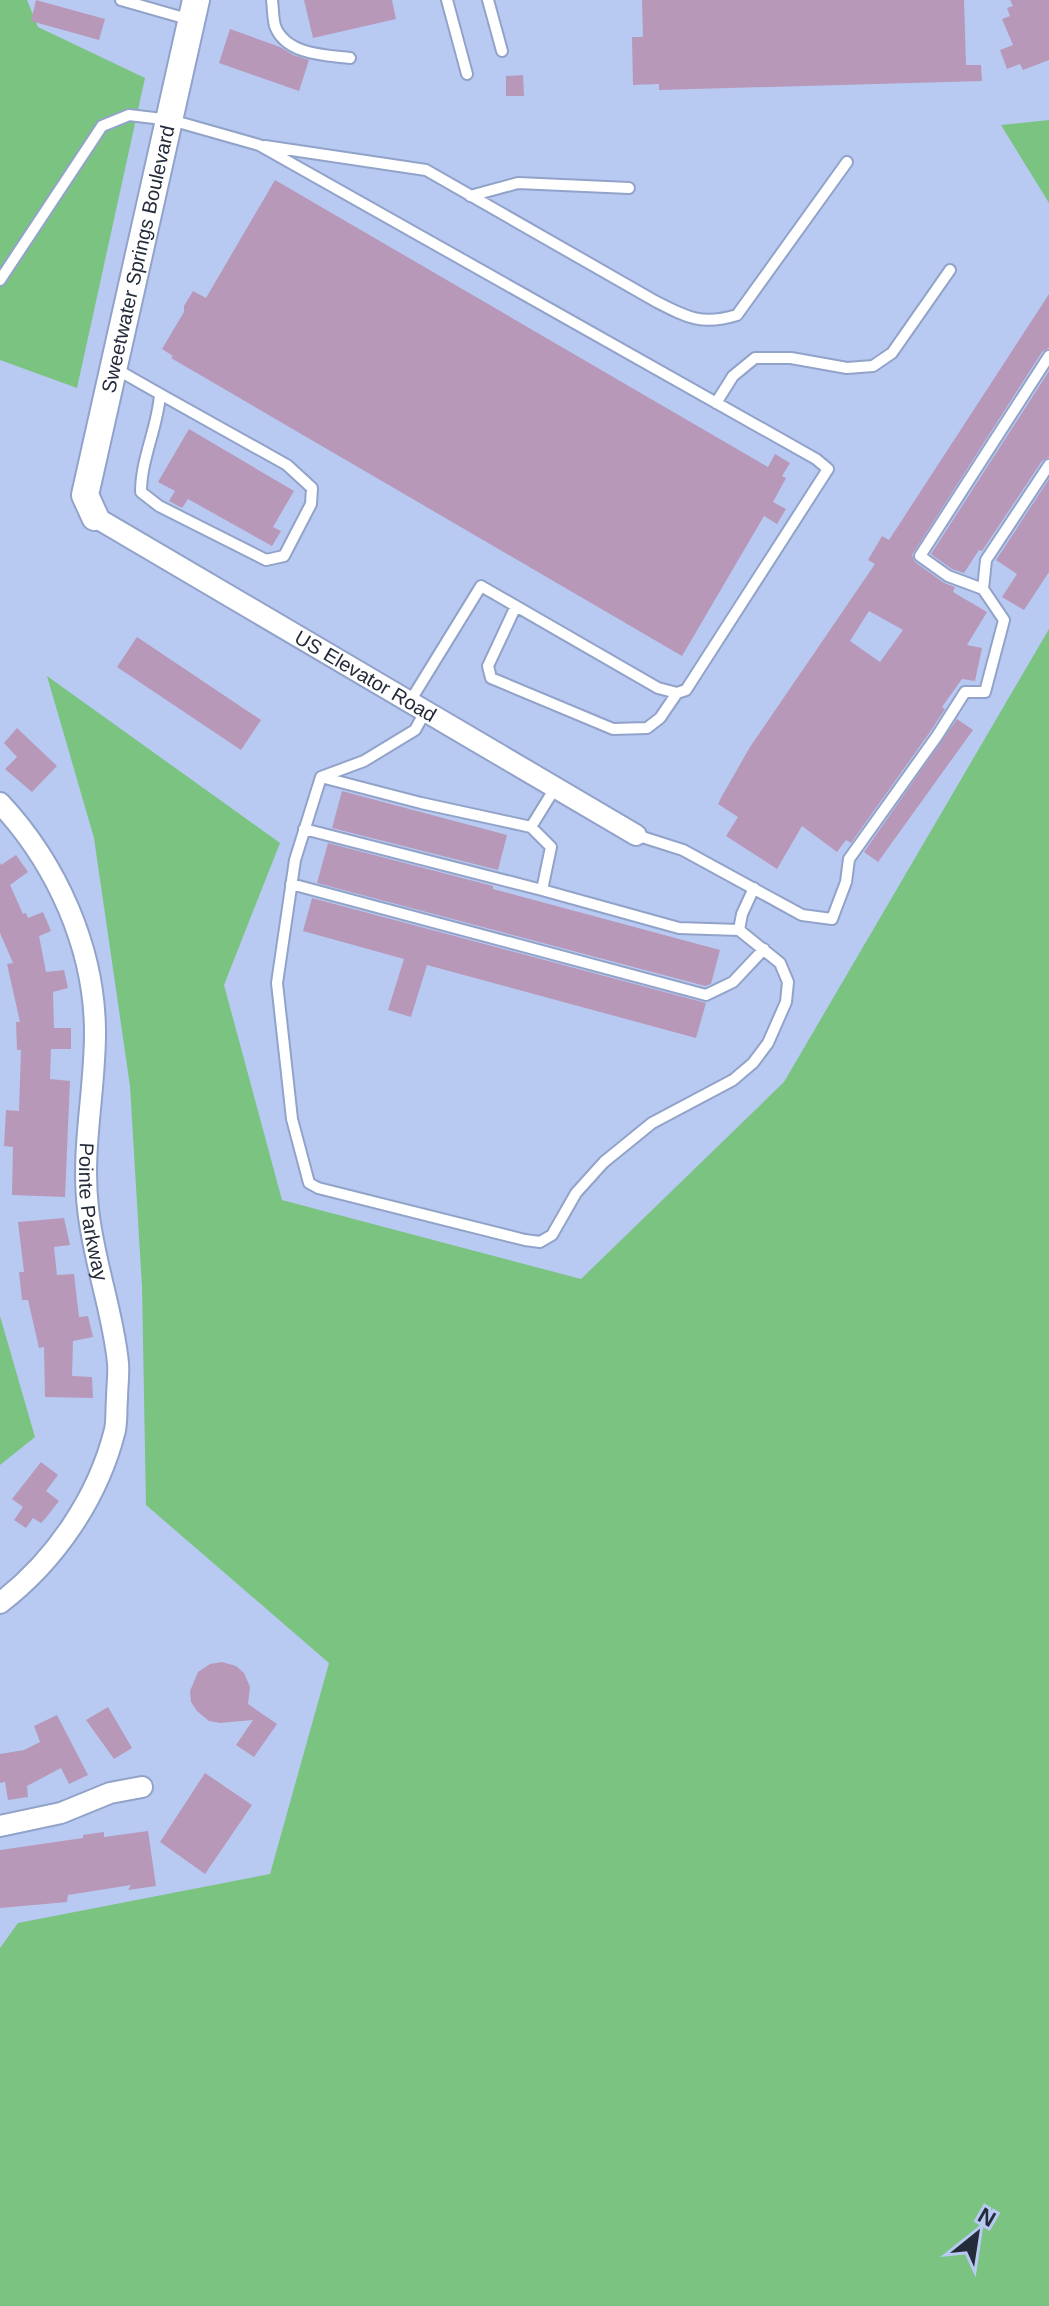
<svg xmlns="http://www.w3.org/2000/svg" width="1049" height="2306" viewBox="0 0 1049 2306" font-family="Helvetica,sans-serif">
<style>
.green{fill:#7bc381}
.building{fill:#b898b8;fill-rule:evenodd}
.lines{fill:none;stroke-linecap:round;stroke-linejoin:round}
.service-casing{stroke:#92a3c9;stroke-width:14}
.minor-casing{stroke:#92a3c9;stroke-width:24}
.tertiary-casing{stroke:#92a3c9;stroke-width:30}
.service{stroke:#fff;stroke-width:10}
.minor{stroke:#fff;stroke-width:20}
.tertiary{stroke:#fff;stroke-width:26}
.labels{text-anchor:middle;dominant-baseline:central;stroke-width:6;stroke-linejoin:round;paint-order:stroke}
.street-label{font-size:20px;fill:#242b3a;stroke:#b8caf2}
</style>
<rect width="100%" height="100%" fill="#b8caf2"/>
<path class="green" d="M 0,0 L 27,0 L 38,27 L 145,78 L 77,388 L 0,360 Z
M 1049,120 L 1049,203 L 1001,125 Z
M 1049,629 L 1049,2306 L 0,2306 L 0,1948 L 18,1923 L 270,1874 L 329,1663 L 146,1505 L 142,1287 L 130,1086 L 94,838 L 47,676 L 280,843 L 224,985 L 282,1200 L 581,1279 L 784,1082 Z
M 0,1316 L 35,1437 L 0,1465 Z"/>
<path class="building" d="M 36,0 L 105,19 L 99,40 L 31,21 Z
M 304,0 L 392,0 L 396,19 L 313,38 Z
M 642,0 L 964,0 L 966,65 L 981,65 L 982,81 L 659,90 L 659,84 L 633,85 L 632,37 L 643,37 Z
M 1010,0 L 1049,0 L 1049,60 L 1023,70 L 1020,64 L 1007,69 L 1000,50 L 1013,45 L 1002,19 L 1010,16 L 1007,8 L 1013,6 Z
M 230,29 L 280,47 L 293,55 L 309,60 L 299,91 L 219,63 Z
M 523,75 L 524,96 L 506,96 L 506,76 Z
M 275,180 L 768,467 L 775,454 L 790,463 L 782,476 L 786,478 L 773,502 L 786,509 L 777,524 L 764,516 L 682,656 L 171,358 L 173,356 L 162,349 L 184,312 L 184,306 L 193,291 L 206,298 Z
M 1049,294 L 1049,348 L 1042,352 L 912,555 L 915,562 L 944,583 L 955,587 L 953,592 L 987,612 L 967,645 L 982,648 L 975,681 L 962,679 L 942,707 L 945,709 L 930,732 L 851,843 L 846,840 L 837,852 L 802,826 L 777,869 L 726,836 L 738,817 L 718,804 L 722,796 L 750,747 L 875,564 L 868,560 L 882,536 L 889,540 ZM 869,611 L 903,630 L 880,662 L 850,641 Z
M 1049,371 L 1049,457 L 1042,461 L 982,551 L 979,550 L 964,573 L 952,569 L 931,554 Z
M 189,429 L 294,491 L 273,527 L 281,531 L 272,546 L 188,499 L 182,508 L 169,501 L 175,491 L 158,482 Z
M 1049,479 L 1049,572 L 1024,610 L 1002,597 L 1017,574 L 996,560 Z
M 137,637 L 261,720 L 241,750 L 117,667 Z
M 957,719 L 973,730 L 878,862 L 864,852 Z
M 17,728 L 57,766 L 32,792 L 5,769 L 17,757 L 4,743 Z
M 342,791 L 507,835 L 498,870 L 332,828 Z
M 328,843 L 493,886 L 493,889 L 720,950 L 711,984 L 705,986 L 317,883 Z
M 16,855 L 28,872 L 10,885 L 23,914 L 26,913 L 28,918 L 43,912 L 51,931 L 39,936 L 46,972 L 64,970 L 68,988 L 53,992 L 54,1028 L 71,1028 L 71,1049 L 51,1049 L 50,1079 L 70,1081 L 65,1197 L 12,1195 L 13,1147 L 4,1146 L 6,1110 L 19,1111 L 21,1050 L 17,1050 L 16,1022 L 20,1022 L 7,964 L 13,963 L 0,933 L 0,862 L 1,865 Z
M 312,898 L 706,1003 L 696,1038 L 427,965 L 411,1017 L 388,1010 L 404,959 L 303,931 Z
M 64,1218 L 70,1245 L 54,1247 L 57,1275 L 74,1274 L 79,1317 L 88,1316 L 93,1337 L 73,1341 L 72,1376 L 92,1377 L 93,1398 L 45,1397 L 44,1347 L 39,1348 L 28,1300 L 22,1300 L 19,1272 L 24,1272 L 18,1222 Z
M 41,1462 L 58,1475 L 46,1491 L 59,1501 L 45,1519 L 41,1523 L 33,1518 L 26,1528 L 14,1520 L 23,1507 L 12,1499 Z
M 222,1662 L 236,1666 L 244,1673 L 250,1687 L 248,1704 L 277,1724 L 254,1757 L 236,1745 L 253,1720 L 220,1723 L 209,1721 L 197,1711 L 191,1702 L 190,1691 L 198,1672 L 210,1664 Z
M 108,1707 L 132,1748 L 114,1759 L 86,1720 Z
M 57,1715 L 88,1775 L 69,1784 L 61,1768 L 27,1786 L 28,1797 L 8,1800 L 5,1782 L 0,1783 L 0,1754 L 24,1750 L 40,1742 L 34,1726 Z
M 205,1773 L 252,1805 L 205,1874 L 160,1842 Z
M 148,1831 L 156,1886 L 128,1890 L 131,1885 L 68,1895 L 67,1902 L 0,1908 L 0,1850 L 83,1838 L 83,1835 L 104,1832 L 104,1837 Z"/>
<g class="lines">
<g class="service-casing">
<path id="service" d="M 121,0 L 191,20
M 272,0 C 273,8 273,19 275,26 C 286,55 325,55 350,58
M 447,0 L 467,74
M 488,0 L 502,51
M 265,146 L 426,170 L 655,301 C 686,317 702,326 737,315 L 847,162
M 470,196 L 518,183 L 629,188
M 0,280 L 102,126 L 129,115 L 171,120 L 259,145 L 816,459 L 828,469 L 686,690 L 677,693 L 658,688 L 481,586 L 409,703
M 116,369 L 160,394 C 158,427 141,458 141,492 L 159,506 L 266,560 L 284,556 L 311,504 L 312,488 L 287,465 L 160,394
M 716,403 L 733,376 L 755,358 L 791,358 L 847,368 L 873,366 L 892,353 L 950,270
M 983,589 L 986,560 L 1049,465
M 516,606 L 488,666 L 491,678 L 613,729 L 647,728 L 660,718 L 677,693
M 425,712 L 415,730 L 364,761 L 321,777 L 295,860 L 277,983 L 292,1119 L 309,1183 L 318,1188 L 525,1240 L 540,1242 L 552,1235 L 576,1193 L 604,1162 L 652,1123 L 733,1080 L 753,1063 L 768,1043 L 786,1002 L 788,982 L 780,963 L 739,930 L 742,914 L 754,888
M 321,777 L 421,803 L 531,827 L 555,788
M 304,829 L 542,890 L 551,847 L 531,827
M 636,835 L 683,850 L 802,915 L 832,919 L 846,882 L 849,859 L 937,736 L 965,692 L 985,692 L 1004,620 L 983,589 L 948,576 L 920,556 L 1049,356
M 291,884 L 706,995 L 733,982 L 764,949
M 542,890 L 679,928 L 739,930"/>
</g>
<g class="minor-casing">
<g id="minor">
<path id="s1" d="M 95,517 L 636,835"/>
<path id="s2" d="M 0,803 C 57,864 95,949 95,1033 C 95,1092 81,1150 88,1208 C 93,1260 113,1311 118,1363 C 119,1375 117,1387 117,1399 C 116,1409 117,1420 115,1430 C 98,1498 55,1561 0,1603"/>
<path d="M 0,1826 L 61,1813 L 110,1793 L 142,1787"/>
</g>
</g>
<g class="tertiary-casing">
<g id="tertiary">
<path id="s3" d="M 95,517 L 85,495 L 196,0"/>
</g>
</g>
<use href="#service" class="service"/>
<use href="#minor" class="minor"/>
<use href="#tertiary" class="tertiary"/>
</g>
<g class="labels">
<g class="street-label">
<text stroke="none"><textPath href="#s3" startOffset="266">Sweetwater Springs Boulevard</textPath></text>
<text stroke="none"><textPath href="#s1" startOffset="314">US Elevator Road</textPath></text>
<text stroke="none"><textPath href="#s2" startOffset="434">Pointe Parkway</textPath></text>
</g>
</g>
<g transform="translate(977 2234) rotate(30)" stroke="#b8caf2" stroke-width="6" paint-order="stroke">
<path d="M0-6L14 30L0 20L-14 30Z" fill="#242b3a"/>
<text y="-12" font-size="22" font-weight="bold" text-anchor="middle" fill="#242b3a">N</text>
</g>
</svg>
